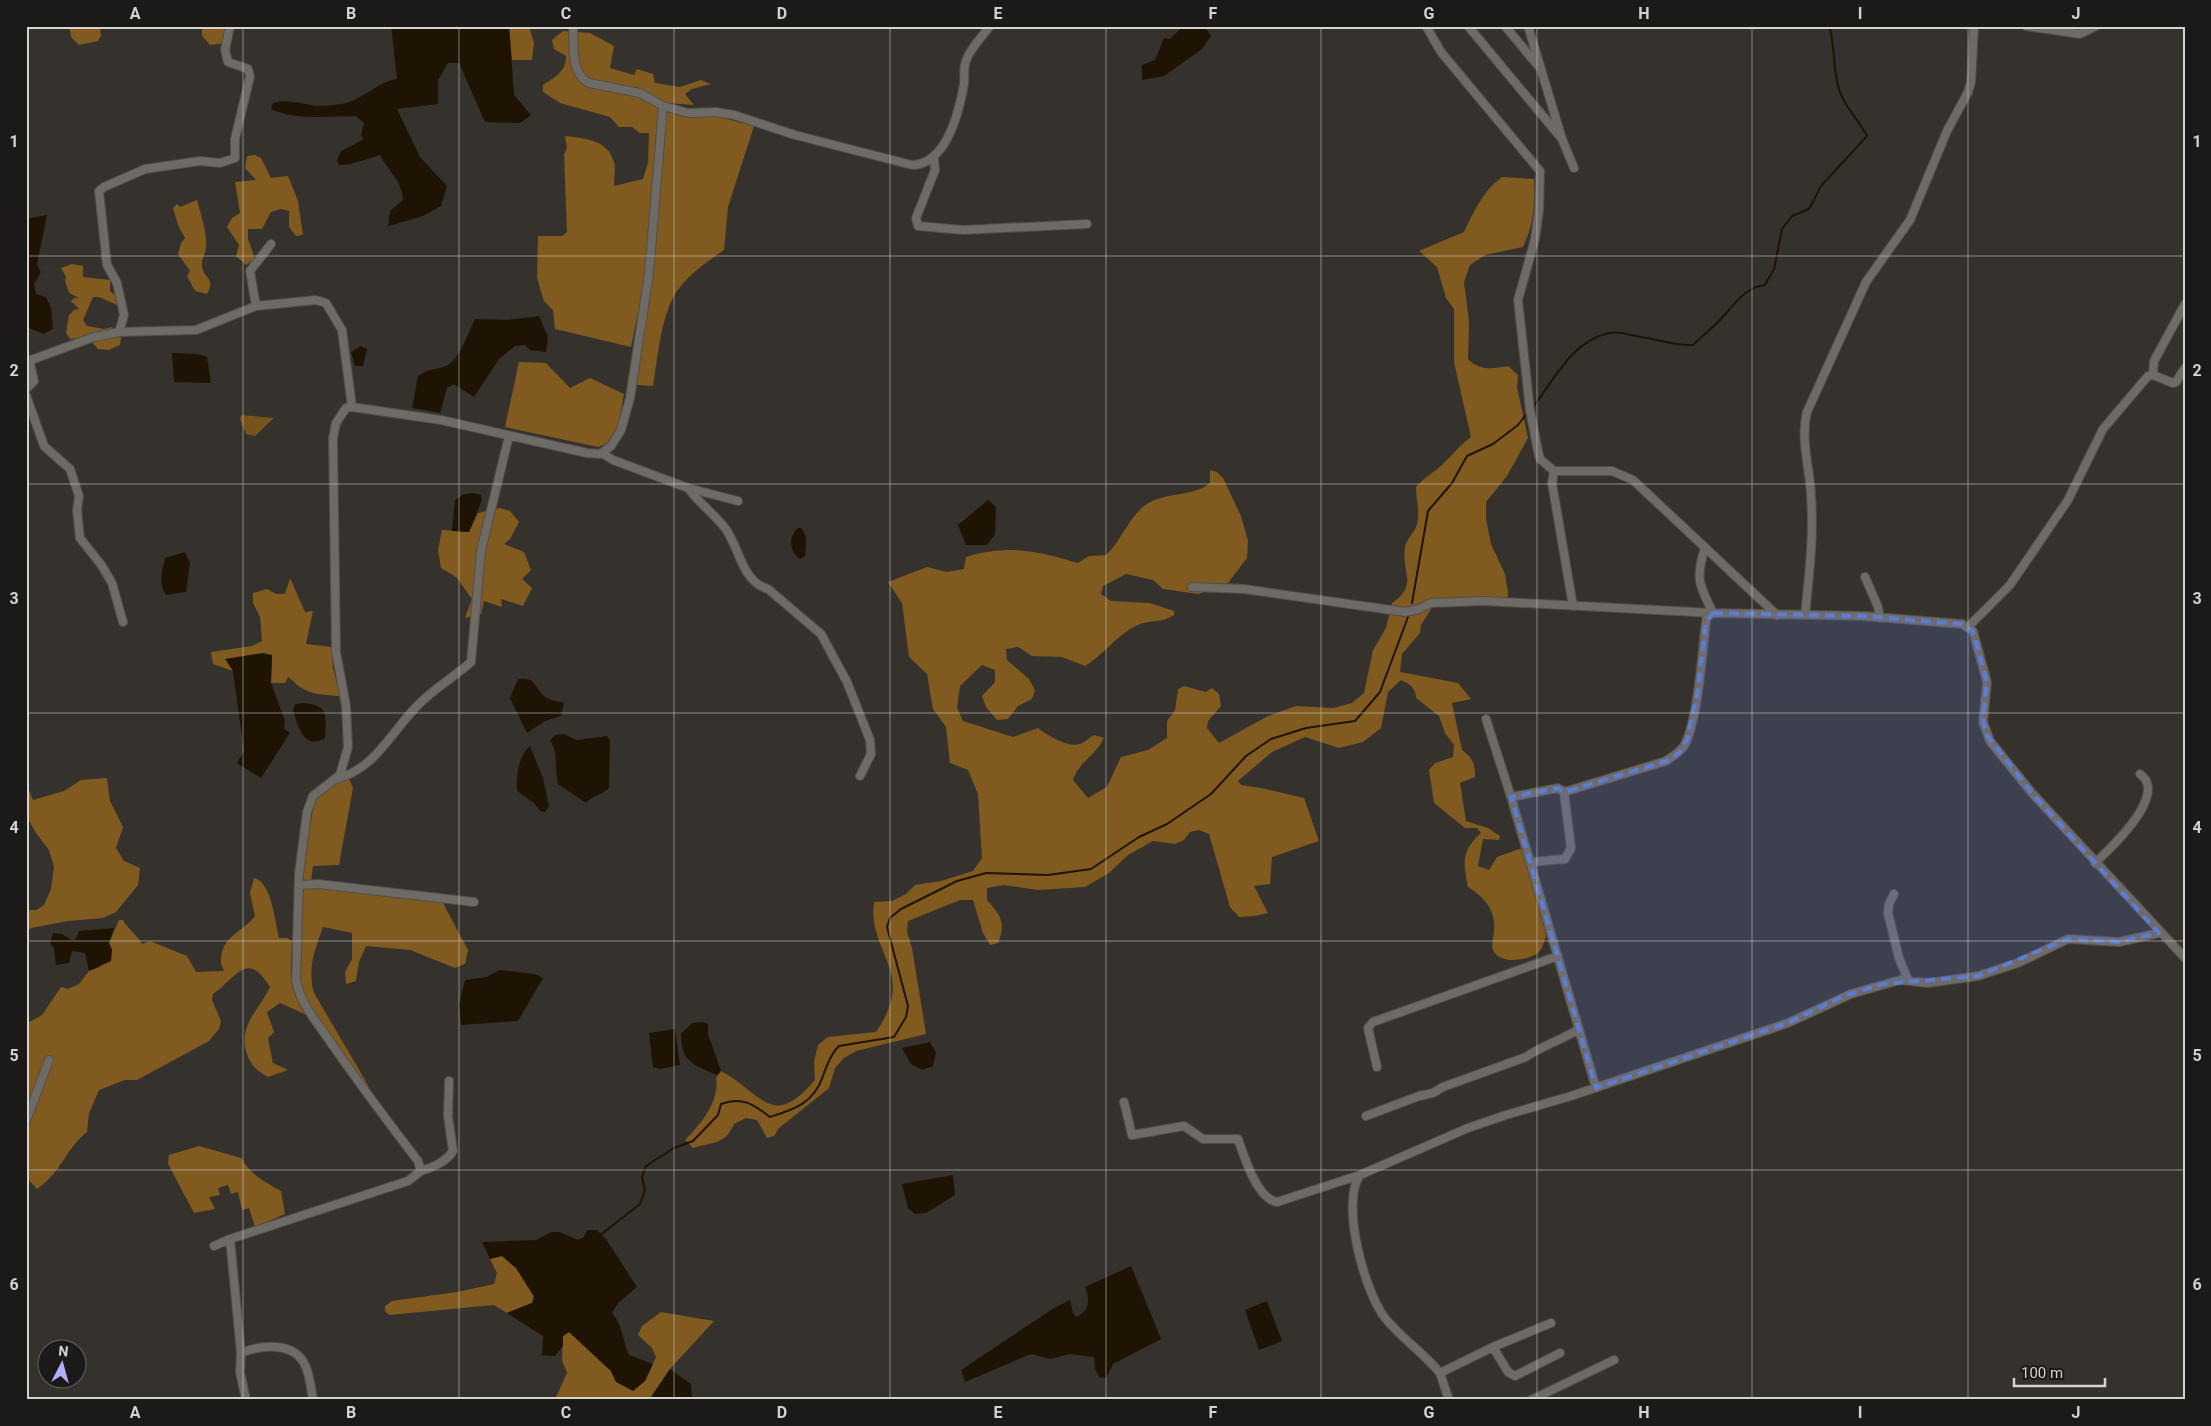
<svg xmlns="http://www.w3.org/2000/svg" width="2211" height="1426" viewBox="0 0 2211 1426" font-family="Roboto,sans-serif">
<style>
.green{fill:#77531c}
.forest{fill:#805a1f}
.water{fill:#1f1303}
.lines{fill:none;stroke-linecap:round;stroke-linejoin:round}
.stream{stroke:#1f1303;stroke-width:2}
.minor-casing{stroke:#514e4a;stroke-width:10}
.minor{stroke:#6e6a66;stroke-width:8}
.marked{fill:#5d7dd5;fill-opacity:0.2;stroke:#5d7dd5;stroke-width:4;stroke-dasharray:10 6;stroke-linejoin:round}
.grid{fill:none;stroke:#d5d3d0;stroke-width:1;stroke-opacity:0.55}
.neatline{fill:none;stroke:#d5d3d0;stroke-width:2}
.grid-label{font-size:16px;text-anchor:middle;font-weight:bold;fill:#d5d3d0}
</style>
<rect width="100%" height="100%" fill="#35322e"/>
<path class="green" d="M 241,415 L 274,418 L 255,436 L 246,434 L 240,419 Z"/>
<path class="forest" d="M 69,26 L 100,26 L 101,36 L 98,41 L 79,45 L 71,37 Z
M 202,26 L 224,26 L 224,43 L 210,45 L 202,36 Z
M 509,26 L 529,26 L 534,43 L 532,60 L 512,60 Z
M 563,31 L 590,33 L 614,46 L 610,68 L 634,75 L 637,69 L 653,74 L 655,83 L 680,87 L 701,80 L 711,84 L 692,89 L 685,94 L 694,105 L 668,103 L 658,109 L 658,137 L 646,273 L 631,347 L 555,329 L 553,310 L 544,301 L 537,278 L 538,236 L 562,236 L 567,232 L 564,154 L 567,148 L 565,136 C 586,139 607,139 614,162 C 616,169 614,179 614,186 L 643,179 L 648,163 L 649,133 L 640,133 L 632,127 L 619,127 L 610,117 L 560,103 L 543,92 L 543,85 C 555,77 566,72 566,56 L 554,49 L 552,40 Z
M 667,110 L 691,117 L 715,116 L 754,126 L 728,207 L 724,250 C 708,261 692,272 680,287 C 661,310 658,357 653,386 L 637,385 L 652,262 Z
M 255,155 L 261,158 L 271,178 L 288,176 L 298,201 L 303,235 L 296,236 L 289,227 L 289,211 L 281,209 L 271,212 L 262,229 L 248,229 L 248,239 L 255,259 L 246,265 L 236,256 L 239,245 L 227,227 L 232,218 L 240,213 L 235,182 L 256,180 L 245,168 L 247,156 Z
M 1502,177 L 1534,179 C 1535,204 1534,224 1523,247 L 1485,255 L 1470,265 L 1464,282 L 1469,322 L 1468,359 C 1480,371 1492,369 1508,366 L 1518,375 L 1517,387 L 1528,438 L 1507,476 L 1486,502 L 1486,519 L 1491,544 L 1505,574 L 1508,593 L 1507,606 L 1433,606 L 1421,625 L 1420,633 L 1402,654 L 1400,672 L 1458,683 L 1471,699 L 1452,703 L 1462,750 C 1473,758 1475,764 1475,777 L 1460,783 L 1466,821 L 1488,828 L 1500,836 L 1499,840 L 1483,839 L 1478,866 L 1489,870 L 1497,857 L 1522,848 L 1546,935 C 1544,942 1542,952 1535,955 C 1523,961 1499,964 1493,950 C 1491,944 1494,936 1494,930 C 1496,910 1484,897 1468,887 C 1463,862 1461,851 1481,833 L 1477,828 L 1465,828 L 1434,803 L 1429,770 L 1435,763 L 1453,757 L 1454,745 L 1445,733 L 1439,716 L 1416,698 C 1416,688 1410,684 1401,680 L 1388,692 L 1381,728 L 1363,742 L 1339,748 L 1305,737 L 1272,752 L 1238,781 L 1241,785 L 1261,788 L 1304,798 L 1319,841 L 1272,857 L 1270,884 L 1254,886 L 1268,913 L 1255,916 L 1239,917 L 1230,907 L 1209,834 L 1199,830 L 1190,832 L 1184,840 L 1175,844 L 1153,841 L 1128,855 L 1109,873 L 1085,887 L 1038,890 L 1004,885 L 987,888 L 987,900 C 1001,915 1006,924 998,943 L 990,945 L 983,933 L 973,900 L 960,900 L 908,921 L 907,932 L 912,948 L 926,1034 L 856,1051 L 844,1058 L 835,1068 L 829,1088 L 779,1128 L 774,1136 L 767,1138 L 757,1120 L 746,1118 L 734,1124 C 725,1145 713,1142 693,1148 L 685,1140 C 701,1124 720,1101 716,1078 L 721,1071 C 764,1095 772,1130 815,1080 L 814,1062 L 818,1045 L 828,1037 L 876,1032 C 918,971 867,954 874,902 L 892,901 L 906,894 L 915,885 L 941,881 L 973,871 L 982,858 L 978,794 L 968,770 L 950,763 L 946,727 L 933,709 L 927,674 L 909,657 L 902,603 L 888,582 L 927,567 L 947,572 L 964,569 L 966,557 C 1008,544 1038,551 1078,563 L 1089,556 L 1106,555 C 1121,541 1128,519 1144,506 C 1164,491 1191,498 1210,483 L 1210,470 L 1217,472 L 1223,478 L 1241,516 L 1248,541 L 1247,558 L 1228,583 L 1198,594 L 1163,589 L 1153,580 L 1126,574 L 1103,586 L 1101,594 L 1111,601 L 1150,603 L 1174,611 L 1174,615 C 1162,623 1152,620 1140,624 C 1119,632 1104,655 1085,666 L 1062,657 L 1032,656 L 1018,647 L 1006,649 L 1007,660 L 1029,679 L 1035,690 L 1032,699 L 1018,706 L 1008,719 L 997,720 L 986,707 L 982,696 L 995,682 L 995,670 L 982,665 L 960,686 L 957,708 L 963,721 L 1013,737 L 1038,728 C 1047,735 1068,748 1080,744 C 1084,743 1090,737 1094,735 L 1104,738 C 1096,755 1078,763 1073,780 L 1088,798 L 1107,787 L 1121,757 L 1148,750 L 1167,738 L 1167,721 L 1175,710 L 1178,689 L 1184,686 L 1206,692 L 1212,688 L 1219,694 L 1221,706 L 1208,721 L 1207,728 L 1219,743 L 1268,716 L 1296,706 L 1333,708 L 1352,703 L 1364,693 L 1373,650 L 1386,628 L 1392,603 C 1419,585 1401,572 1405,547 C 1406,540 1413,534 1416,527 C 1421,514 1416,500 1416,487 C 1424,477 1435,472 1444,463 C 1453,454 1460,445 1471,437 L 1454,362 L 1454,309 L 1446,298 L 1437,267 L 1419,251 L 1464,232 C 1474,211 1483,191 1502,177 Z
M 197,200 C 201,215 207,232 206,247 C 206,254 201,259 202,266 C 204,280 216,277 207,294 L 195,291 L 187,276 L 190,271 L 178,254 L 181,243 L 185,238 L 178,225 L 173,208 L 177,204 L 180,207 Z
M 72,264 L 83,266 L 83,277 L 110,280 L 110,291 L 116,296 L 117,305 L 99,297 L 93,297 L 83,320 L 87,326 L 104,329 L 112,327 L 121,337 L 120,345 L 109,350 L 98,349 C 90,339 83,337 70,339 L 66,333 L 69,315 L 74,310 L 79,309 L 71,301 L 74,298 L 79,298 L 69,293 L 65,281 L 66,277 L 61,268 Z
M 519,362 L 546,363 L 570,388 L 590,378 L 624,394 C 620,413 620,442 598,447 L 505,427 Z
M 500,508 L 510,511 L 519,522 L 510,539 L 504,544 L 524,552 L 531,570 L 522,579 L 532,588 L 523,606 L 501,599 L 502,607 L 484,601 L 481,614 L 465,618 L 472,599 L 456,577 L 441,568 L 438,550 L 442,530 L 469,532 L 478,513 Z
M 290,578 L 305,612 L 313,611 L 306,644 L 332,647 L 333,668 L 340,696 C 326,695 312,695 300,687 C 295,684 293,680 288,677 L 285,683 L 271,683 L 272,655 L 226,659 L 233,671 L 213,664 L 211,652 L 252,646 L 262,641 L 260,617 L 253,603 L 253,593 L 267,589 L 276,594 L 285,594 Z
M 347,774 L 353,788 L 339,865 L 313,866 L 311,881 L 440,893 L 445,907 L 468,950 L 465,964 L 455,968 L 410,950 L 366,946 L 359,962 L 356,981 L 346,984 L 345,972 L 352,959 L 352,933 L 323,927 C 315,949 307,969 314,993 L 368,1085 L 364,1087 C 345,1059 302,1009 299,978 L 305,854 L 314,804 L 319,796 Z
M 107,778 L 110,801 L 123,827 L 116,848 L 124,861 L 140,868 L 138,885 L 116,912 L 103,918 L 68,921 L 31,928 L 26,934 L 26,910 L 36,910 L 44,905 L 51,889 L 54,867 L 49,850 L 36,833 L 26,815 L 26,783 L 33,800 L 64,791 L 81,780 Z
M 254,878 C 272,882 275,923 279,938 L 287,938 L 292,941 C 291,975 286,988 309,1016 L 280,1003 L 267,1012 L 274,1032 L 268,1038 L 273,1063 L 288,1070 L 268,1077 C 256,1070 250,1065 246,1051 C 239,1025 259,1010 270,987 C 247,950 238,976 213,994 L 212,1000 L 221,1021 L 219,1029 L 209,1041 L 137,1080 L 125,1080 L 99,1090 L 89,1113 L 87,1132 C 65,1149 63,1171 37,1189 L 26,1177 L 26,1024 L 42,1015 L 61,987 L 68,989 L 79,984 L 89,971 L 100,967 L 112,950 L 109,943 L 119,920 L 123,920 C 128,930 137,934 142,944 L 150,941 L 187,956 L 196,972 L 224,971 C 223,967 220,964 221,960 C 222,935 242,933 255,916 L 250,893 Z
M 199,1146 L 241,1158 C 252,1176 264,1181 281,1191 L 285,1214 L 255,1227 L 249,1208 L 242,1210 L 238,1192 L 231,1194 L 228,1185 L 218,1188 L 220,1195 L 209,1197 L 215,1209 L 194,1213 L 168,1164 L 169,1155 Z
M 502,1256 L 516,1268 L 534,1297 L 532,1303 L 507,1313 L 494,1305 L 389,1315 L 385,1311 L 385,1306 L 392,1301 L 457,1292 L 494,1284 L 497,1273 L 490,1259 Z
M 661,1312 L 714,1321 L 670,1369 L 649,1400 L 557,1400 L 556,1397 L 567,1373 L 562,1360 L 563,1336 L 569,1332 L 611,1371 L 616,1382 L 645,1381 L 656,1357 L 652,1348 L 638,1335 L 642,1326 Z"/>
<path class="water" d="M 391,26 L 509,26 L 514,95 L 531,115 L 520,123 L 485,122 L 459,63 L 448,63 L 438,80 L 438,104 L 397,109 L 420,157 L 447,186 L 441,206 L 423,216 L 388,226 L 390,211 L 403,200 C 402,180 389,172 380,155 L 351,164 L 339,165 L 337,160 L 341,151 L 364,139 L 361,136 L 364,123 L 356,116 C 328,116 297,121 271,109 L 273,103 C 287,99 297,103 311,105 C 320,107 332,105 342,104 C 363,100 377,82 397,79 Z
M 1183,26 L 1204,26 L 1211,36 L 1202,49 L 1164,76 L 1142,80 L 1142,65 L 1155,60 L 1164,38 L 1170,39 Z
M 47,215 L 37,265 L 41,272 L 34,284 L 36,294 L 46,297 L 51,308 L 53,329 L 44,334 L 29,328 L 26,322 L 26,219 Z
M 539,316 L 548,337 L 546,352 L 530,350 L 525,345 L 515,346 L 499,359 L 474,397 L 454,384 L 447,388 L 440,413 L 412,408 L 418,376 C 430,367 440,370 448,365 C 461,356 468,333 475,319 L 508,320 Z
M 361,346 L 367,349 L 363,366 L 355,366 L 351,352 Z
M 172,353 L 198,354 L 207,357 L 211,383 L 174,382 Z
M 473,493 L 481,495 L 482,500 L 469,532 L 452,531 L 455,500 L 464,494 Z
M 988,500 L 996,507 L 995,534 L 987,545 L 966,545 L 958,525 Z
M 798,528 L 801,528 C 808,536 806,546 805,556 L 800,559 C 789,552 788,537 798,528 Z
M 185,552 L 190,563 L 186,592 L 166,595 C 158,583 162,571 165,558 Z
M 263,653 L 272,655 L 271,683 L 285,721 L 284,729 L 290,733 L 261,778 L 237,763 L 244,751 L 233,671 L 225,659 Z
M 518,679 C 534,678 532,682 541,693 C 546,700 556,701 564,703 L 561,716 L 545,721 L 527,733 L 510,698 Z
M 303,703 C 329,705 326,715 325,738 C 304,751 298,726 293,710 L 295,704 Z
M 564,734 L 577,740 L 607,736 L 610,740 L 609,788 C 602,795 593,795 586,803 L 558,784 C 554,768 559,753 550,740 L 555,735 Z
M 530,746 L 543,778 L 549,806 L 545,812 L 540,811 L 534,803 L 517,791 C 516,776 518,757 530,746 Z
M 114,928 L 109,943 L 112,950 L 111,961 L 89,971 L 85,953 L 72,951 L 69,963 L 56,965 L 54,948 L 50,943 L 53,933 L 62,934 L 71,940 L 75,940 L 79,931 Z
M 499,970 L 535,974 L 543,978 L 518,1021 L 461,1025 L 459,1004 L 465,980 L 487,977 Z
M 703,1022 L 708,1024 L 708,1034 L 721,1071 L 717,1075 C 694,1065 681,1062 681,1034 L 692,1023 Z
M 675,1029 L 680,1065 L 660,1069 L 653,1067 L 649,1033 Z
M 930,1042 L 936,1053 L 933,1066 L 922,1070 L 911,1064 L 902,1048 Z
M 953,1175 L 955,1195 L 926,1213 L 915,1214 L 908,1208 L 902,1184 Z
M 587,1230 L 597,1230 L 606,1239 L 637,1287 L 618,1303 L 612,1313 C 623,1325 622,1340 629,1355 L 653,1364 L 645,1381 L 633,1391 L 616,1382 L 611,1371 L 569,1332 L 563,1336 L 563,1346 L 555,1356 L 542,1355 L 543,1336 L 507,1313 L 532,1303 L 534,1296 L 516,1268 L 502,1256 L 490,1259 L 482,1242 L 536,1240 L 551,1232 L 560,1232 L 578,1240 L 584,1237 Z
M 1131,1266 L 1161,1339 L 1113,1364 L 1106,1378 L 1099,1377 L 1095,1369 L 1094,1357 L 1070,1354 L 1051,1359 L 1031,1354 L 965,1382 L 961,1370 L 1054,1308 L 1070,1300 L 1073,1313 L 1076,1317 C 1090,1311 1090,1301 1085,1287 Z
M 1267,1301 L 1282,1341 L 1259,1350 L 1245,1310 Z
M 670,1369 L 691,1384 L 692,1400 L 649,1400 Z"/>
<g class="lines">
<path class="stream" d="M 1533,407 C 1554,380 1572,341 1609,333 C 1617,331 1631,335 1640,337 C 1658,339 1674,346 1693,345 C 1701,337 1711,329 1719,321 C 1732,308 1744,287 1765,285 L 1774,269 L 1782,229 L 1792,216 L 1809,209 L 1821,186 L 1867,136 C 1857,117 1841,104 1837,81 C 1833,63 1835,44 1829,26
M 1412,603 L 1428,511 L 1452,483 L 1467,456 L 1493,444 L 1518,425 L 1528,412
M 599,1236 L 640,1204 L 645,1190 L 642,1177 L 646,1166 L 674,1148 L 693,1141 L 718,1115 L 721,1104 C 742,1096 753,1104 770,1117 C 795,1109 814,1103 823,1076 C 827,1065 831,1054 839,1046 L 894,1037 L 906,1017 L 908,1006 L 887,927 L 890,918 L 901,909 L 957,881 L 986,873 L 1048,875 L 1091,869 L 1139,837 L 1167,824 L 1211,794 L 1246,756 L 1271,739 L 1306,728 L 1355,721 L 1380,692 L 1408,617"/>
<g class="minor-casing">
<path id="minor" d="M 573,26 C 574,44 570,74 589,83 L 640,93 L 663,106
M 1426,26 L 1441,52 L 1540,171 L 1539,210 L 1535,239 L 1518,300 L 1530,410 L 1538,451 L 1540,459 L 1554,471 L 1612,471 L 1633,480 L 1777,615
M 1468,26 L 1562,139 L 1528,26
M 1505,26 L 1539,67
M 2026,26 L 2080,34 L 2096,26
M 1562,139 L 1574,168
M 934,158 L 935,170 L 916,218 L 918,226 L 963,230 L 1087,224
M 256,306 L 250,271 L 271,244
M 119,332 L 124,315 L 117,283 L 107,265 L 99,191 L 104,187 L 145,169 L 200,161 L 220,163 L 235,158 L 235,139 L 250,76 L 248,69 L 228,62 L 225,50 L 230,26
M 2153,375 L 2154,361 L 2185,304
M 26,389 L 34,381 L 30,365 L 31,360 L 94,337 L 119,332 L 196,330 L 256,306 L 316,300 L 326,303 L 342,330 L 352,407
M 26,395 L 44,446 L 70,469 L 79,496 L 77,510 L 80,538 L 102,566 L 112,583 L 123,622
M 602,453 L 613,460 L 688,488 L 738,501
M 1554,471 L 1552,483 L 1573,606
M 688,488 C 699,503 713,513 725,528 C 740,548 741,581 768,589 L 821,634 L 847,682 L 870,740 L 871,754 L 860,776
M 1865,577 L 1878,607 L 1880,618
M 1192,587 L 1244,589 L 1405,612 L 1419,609 L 1431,603 L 1484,601 L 1713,613 L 1864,616 L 1962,624 L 1973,631 L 1987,682 L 1983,722 L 1990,741 L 2032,793 L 2185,958
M 1805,615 C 1809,576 1814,536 1811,496 C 1810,468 1800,440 1807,412 L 1866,282 L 1910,220 L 1947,131 L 1968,92 L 1971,82 L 1974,26
M 1968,627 L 2010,585 L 2068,500 L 2103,429 L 2148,376 L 2153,375 L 2173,383 L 2176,382 L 2185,368
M 1486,719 L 1511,797 L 1596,1088
M 336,779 C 376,769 392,730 420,703 C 435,688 454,677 471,662 L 481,551 L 509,436
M 1511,797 L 1558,788 L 1564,792
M 1531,862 L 1565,859 L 1571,848 L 1564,792 L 1666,761 C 1673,756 1679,753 1684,746 C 1698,721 1702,653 1706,622 L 1707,617 L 1713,613 C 1699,583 1695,581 1705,547
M 2095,863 C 2111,848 2169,794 2140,774
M 299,885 L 318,884 L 474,902
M 1894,894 L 1889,904 L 1888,913 L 1899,958 L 1908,980
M 1377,1067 L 1368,1028 L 1373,1022 L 1558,956
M 1124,1102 L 1132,1135 L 1184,1126 L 1203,1139 L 1238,1139 C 1244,1156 1257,1199 1277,1202 L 1360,1175 L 1468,1128 L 1506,1115 L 1571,1096 L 1788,1023 L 1851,994 L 1900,980 L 1928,983 L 1978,976 L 2018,963 L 2068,939 L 2119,942 L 2159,933
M 1366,1116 L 1419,1096 L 1433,1093 L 1443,1087 L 1526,1057 C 1543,1045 1562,1040 1579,1029
M 26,1121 L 49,1060
M 421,1171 C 433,1167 446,1162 453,1151 L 448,1116 L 449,1081
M 1360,1175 C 1340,1203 1365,1293 1385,1318 C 1401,1338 1424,1353 1440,1373 L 1493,1347 L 1508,1372 L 1515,1376 L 1560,1353
M 214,1246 L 230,1239
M 1493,1347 L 1551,1323
M 241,1353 C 260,1345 294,1341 305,1365 C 310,1375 311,1389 313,1400
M 1440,1373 L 1449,1400
M 246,1400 L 240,1372 L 241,1353 L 230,1239 L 408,1181 L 421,1171 L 418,1161 C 388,1122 359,1083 331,1043 C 318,1023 300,1004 296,980 L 299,873 L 307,812 L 313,796 L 340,775 L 348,747 L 346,706 L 336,652 L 333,438 L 336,423 L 346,408 L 352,407 L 441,420 L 587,453 L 600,454 L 611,446 L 621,430 L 630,398 L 649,273 L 663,106 L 688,113 L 716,112 L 734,115 L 795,135 L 912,165 C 947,164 959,112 964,84 C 965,76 963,68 966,61 C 970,48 982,37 990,26
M 1531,1400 L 1614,1360"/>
</g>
<use href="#minor" class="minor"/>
</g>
<path class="marked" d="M 1713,613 L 1864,616 L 1962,624 L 1973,631 L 1987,682 L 1983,718 L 1986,734 L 2032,793 L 2159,933 L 2119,942 L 2068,939 L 1978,976 L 1883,984 L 1844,996 L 1788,1023 L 1596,1088 L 1511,797 L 1558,788 L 1564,792 L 1666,761 L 1679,753 L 1687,739 L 1697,695 L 1706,622 Z"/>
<path class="grid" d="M 243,26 L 243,1400M 459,26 L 459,1400M 674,26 L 674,1400M 890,26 L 890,1400M 1106,26 L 1106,1400M 1321,26 L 1321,1400M 1537,26 L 1537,1400M 1752,26 L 1752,1400M 1968,26 L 1968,1400M 26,256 L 2185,256M 26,484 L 2185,484M 26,713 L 2185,713M 26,941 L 2185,941M 26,1170 L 2185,1170"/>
<rect width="2211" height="1426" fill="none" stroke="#1b1a18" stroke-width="55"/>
<g transform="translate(62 1364) rotate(6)"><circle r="24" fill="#1b1a18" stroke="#656462"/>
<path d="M0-4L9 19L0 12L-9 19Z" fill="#afaefa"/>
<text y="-8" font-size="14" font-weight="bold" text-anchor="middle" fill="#d5d3d0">N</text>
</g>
<path d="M2014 1378v8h91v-8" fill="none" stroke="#d5d3d0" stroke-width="2.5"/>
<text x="2021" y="1378" font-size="15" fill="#d5d3d0" stroke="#1b1a18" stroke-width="4" paint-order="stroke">100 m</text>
<rect x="28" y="28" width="2156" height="1370" class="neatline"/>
<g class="grid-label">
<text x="135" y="19">A</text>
<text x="351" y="19">B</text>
<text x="566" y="19">C</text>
<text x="782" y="19">D</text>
<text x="998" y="19">E</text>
<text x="1213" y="19">F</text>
<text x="1429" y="19">G</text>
<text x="1644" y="19">H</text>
<text x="1860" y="19">I</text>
<text x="2076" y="19">J</text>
<text x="14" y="147">1</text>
<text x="2197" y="147">1</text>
<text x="14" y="376">2</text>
<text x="2197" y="376">2</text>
<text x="14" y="604">3</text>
<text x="2197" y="604">3</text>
<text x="14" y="833">4</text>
<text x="2197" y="833">4</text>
<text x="14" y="1061">5</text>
<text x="2197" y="1061">5</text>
<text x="14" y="1290">6</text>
<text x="2197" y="1290">6</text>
<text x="135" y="1418">A</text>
<text x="351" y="1418">B</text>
<text x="566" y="1418">C</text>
<text x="782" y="1418">D</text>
<text x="998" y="1418">E</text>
<text x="1213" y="1418">F</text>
<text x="1429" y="1418">G</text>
<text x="1644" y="1418">H</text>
<text x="1860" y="1418">I</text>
<text x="2076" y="1418">J</text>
</g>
</svg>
